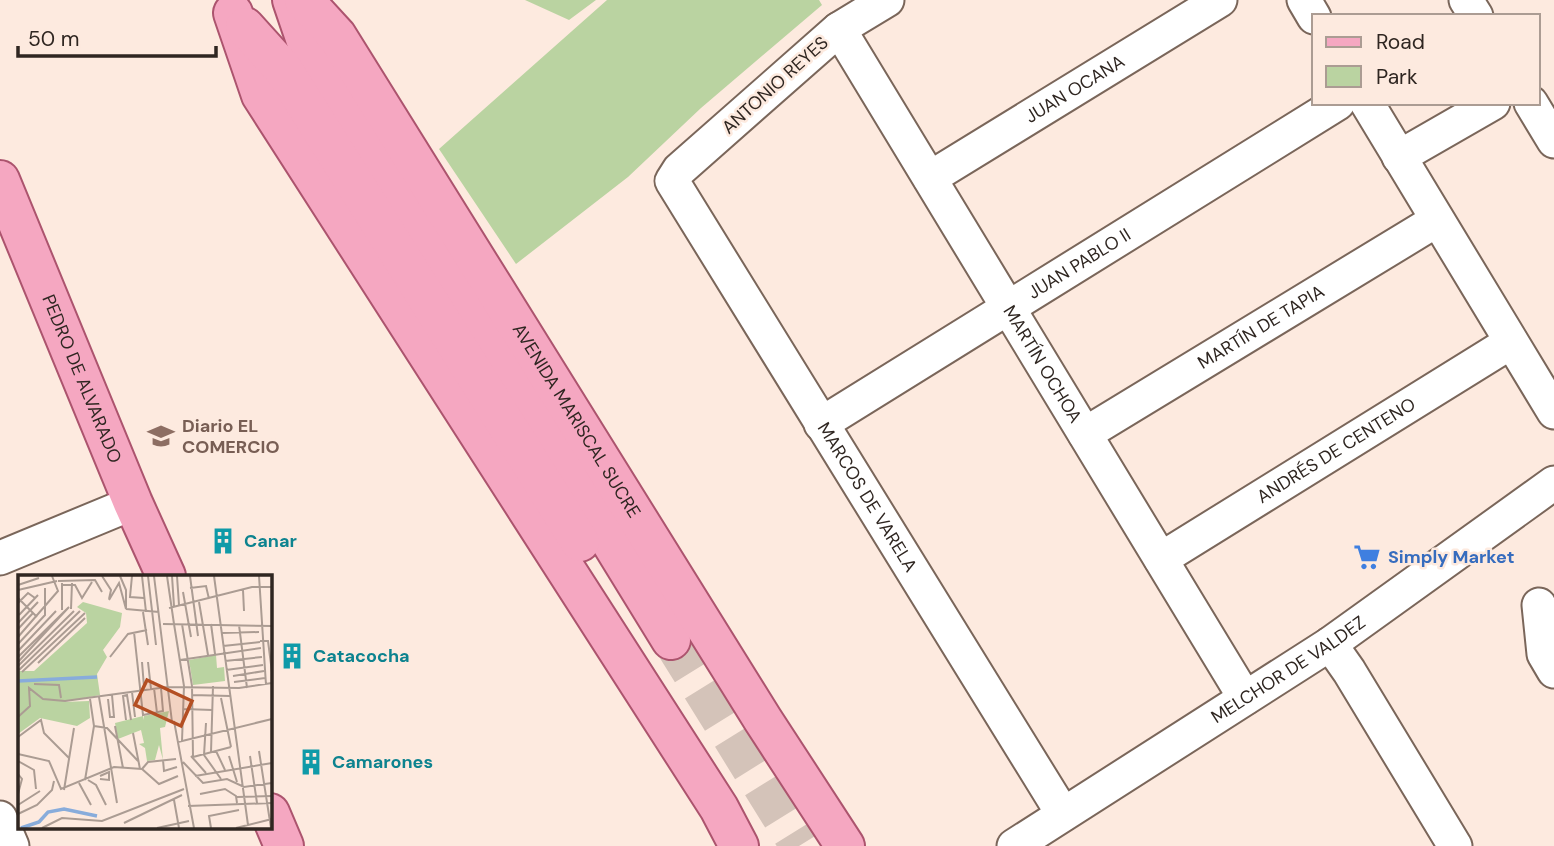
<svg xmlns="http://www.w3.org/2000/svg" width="1554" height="846" viewBox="0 0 1554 846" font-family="'DM Sans',sans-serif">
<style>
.green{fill:#bad3a1}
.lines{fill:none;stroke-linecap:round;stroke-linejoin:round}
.major-tunnel{stroke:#d4c3b9;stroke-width:38;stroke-dasharray:38 19;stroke-linecap:butt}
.minor-casing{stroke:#7a665a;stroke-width:37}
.major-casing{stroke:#ac546e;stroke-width:42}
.minor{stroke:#fff;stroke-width:33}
.major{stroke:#f5a7c1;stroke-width:38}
.labels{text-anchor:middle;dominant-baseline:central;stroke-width:5;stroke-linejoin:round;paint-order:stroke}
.street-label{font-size:18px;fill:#2f2621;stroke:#fdeadf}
.education-label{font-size:18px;font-weight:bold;fill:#785e54;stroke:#fdeadf;text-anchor:start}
.culture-label{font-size:18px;font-weight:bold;fill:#0d838f;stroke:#fdeadf;text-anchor:start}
.shop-label{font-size:18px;font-weight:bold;fill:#366cbe;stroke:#fdeadf;text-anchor:start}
.inset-river{fill:none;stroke:#88acdb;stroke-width:3.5}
.inset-road{fill:none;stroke:#ab9c93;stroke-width:2}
.view{fill:#b44f23;fill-opacity:0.15;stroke:#b44f23;stroke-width:3.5}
.inset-edge{fill:none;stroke:#2f2621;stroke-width:3.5}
</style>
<rect width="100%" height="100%" fill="#fdeadf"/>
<path class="green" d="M 525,0 L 596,0 L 569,20 Z
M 607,0 L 819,0 L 822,5 L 701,108 L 628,177 L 516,264 L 439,149 Z"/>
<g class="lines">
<path class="major-tunnel" d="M 671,640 L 799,846"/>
<g class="minor-casing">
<g id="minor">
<path id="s1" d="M 887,0 L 839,29 L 679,170 L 672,181 L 1063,814"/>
<path d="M 1304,0 L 1314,17"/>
<path d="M 1466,0 L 1476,16"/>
<path id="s2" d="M 839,29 L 1245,698"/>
<path d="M 1367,103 L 1554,412"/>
<path d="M 1531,103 L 1554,141"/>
<path d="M 1399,157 L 1493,103"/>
<path id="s3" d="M 930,178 L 1220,0"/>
<path id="s4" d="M 821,424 L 1338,103"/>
<path id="s5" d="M 1085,434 L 1437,220"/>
<path d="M 0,558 L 133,503"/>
<path id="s6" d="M 1161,559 L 1511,342"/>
<path d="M 1539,605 L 1544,654 L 1554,671"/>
<path d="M 1330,644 L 1349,671 L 1455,846"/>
<path d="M 0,818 L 12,846"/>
<path id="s7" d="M 1014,846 L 1330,644 L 1554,483"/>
</g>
</g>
<g class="major-casing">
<g id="major">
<path d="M 292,0 L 310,53 L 671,640"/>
<path id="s8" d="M 304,0 L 337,36 L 763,720 L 845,846"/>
<path d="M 233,13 L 261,95 L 719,808 L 739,846"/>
<path d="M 245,27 L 283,69 L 580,542"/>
<path id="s9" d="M 0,180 L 133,503 L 166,576"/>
<path d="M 270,813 L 284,846"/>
</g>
</g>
<use href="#minor" class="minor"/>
<use href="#major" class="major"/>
</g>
<defs>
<g id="school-bare" transform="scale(2.1)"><path d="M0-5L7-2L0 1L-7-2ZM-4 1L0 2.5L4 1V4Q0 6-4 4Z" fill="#8d6e63" stroke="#fdeadf" stroke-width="2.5" paint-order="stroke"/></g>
<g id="building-bare" transform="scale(2.1)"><path d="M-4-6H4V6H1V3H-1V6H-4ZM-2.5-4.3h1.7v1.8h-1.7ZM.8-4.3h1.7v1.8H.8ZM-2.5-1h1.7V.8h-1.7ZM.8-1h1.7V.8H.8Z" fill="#0f9aa8" stroke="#fdeadf" stroke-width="2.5" paint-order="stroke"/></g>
<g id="supermarket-bare" transform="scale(2.1)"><path d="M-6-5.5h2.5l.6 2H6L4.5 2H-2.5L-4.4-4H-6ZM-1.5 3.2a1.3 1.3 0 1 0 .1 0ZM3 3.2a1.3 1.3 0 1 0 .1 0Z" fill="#3f7fe0" stroke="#fdeadf" stroke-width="2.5" paint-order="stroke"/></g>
</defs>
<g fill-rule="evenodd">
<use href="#school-bare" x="161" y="436"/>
<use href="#building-bare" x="223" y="541"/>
<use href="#supermarket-bare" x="1367" y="557"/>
<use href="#building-bare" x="292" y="656"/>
<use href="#building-bare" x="311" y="762"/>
</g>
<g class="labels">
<g class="street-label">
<text transform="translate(775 85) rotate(-42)">ANTONIO REYES</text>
<text stroke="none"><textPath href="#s3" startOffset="170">JUAN OCANA</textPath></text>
<text stroke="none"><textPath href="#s4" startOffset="304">JUAN PABLO II</textPath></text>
<text stroke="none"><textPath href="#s5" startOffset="206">MARTÍN DE TAPIA</textPath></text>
<text stroke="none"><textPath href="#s2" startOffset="392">MARTÍN OCHOA</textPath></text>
<text stroke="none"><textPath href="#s9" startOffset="215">PEDRO DE ALVARADO</textPath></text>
<text stroke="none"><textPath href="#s8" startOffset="502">AVENIDA MARISCAL SUCRE</textPath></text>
<text stroke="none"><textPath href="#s6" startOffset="206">ANDRÉS DE CENTENO</textPath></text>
<text stroke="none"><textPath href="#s1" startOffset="654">MARCOS DE VARELA</textPath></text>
<text stroke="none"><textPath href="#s7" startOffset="326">MELCHOR DE VALDEZ</textPath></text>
</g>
<g class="education-label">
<text x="182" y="426">Diario EL<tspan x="182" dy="21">COMERCIO</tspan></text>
</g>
<g class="culture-label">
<text x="244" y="541">Canar</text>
<text x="313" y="656">Catacocha</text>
<text x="332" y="762">Camarones</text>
</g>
<g class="shop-label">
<text x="1388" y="557">Simply Market</text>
</g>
</g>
<g transform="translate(18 575)">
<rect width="254" height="254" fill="#fdeadf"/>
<path d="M 65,27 L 104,38 L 102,52 L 85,75 L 89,82 L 79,99 L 82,120 L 45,127 L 71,126 L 72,143 L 59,151 L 22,143 L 0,159 L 0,96 L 16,96 L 69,48 L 68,38 L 59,32 ZM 198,80 L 199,93 L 206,92 L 207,106 L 175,110 L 171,85 ZM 151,136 L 147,152 L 142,153 L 145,185 L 141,170 L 137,185 L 129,186 L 127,173 L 121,169 L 126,168 L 123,155 L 100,164 L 97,148 L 125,141 L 126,145 L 126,141 Z" fill="#bad3a1"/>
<path class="inset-river" d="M 0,106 L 79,102M 3,253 L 21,247 L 30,237 L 46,234 L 79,241"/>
<path class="inset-road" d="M 84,1 L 93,15 L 91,24M 102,1 L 108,15 L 108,33M 114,1 L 112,22 L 126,23M 124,1 L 128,37M 130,1 L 138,70M 136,1 L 154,147M 149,1 L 156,49M 154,1 L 156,31M 159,1 L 161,30M 172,1 L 180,61M 196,1 L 230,250M 241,1 L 248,110M 40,6 L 77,5 L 84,17M 44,8 L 44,35M 0,10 L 21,3M 44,10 L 57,10 L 64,23 L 74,7M 172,13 L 188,11 L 191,24M 0,15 L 39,6M 225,15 L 226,36M 165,17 L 173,62M 0,23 L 19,42M 91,25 L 101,8 L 108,34M 181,27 L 190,80M 0,28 L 10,18 L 17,23M 151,33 L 234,12 L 254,12M 53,34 L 54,8M 108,34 L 141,37M 125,37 L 130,70M 1,40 L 20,20M 0,48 L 20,27M 145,49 L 254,51M 156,49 L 166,111 L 164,166M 164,49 L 174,111 L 175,182M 193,49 L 197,79M 221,50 L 229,113M 0,54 L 15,38M 116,57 L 125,140 L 145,136 L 143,113M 204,58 L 241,57M 0,62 L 40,16 L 34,1M 242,66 L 250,66 L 254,97M 0,69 L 27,40 L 27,13M 205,71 L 242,67M 0,76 L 38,36M 0,82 L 51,32M 92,82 L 110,59 L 129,55M 162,85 L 243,73M 207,86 L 244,82M 0,87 L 51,32M 124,87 L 126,112M 130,87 L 133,114M 20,88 L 67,43M 0,91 L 56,36M 1,95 L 62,36M 208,95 L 245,90M 4,97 L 67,38M 215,101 L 246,96M 216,107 L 247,103M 16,109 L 41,110 L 43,123M 149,112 L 221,113 L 254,108M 136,113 L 139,138M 114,117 L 117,142M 174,120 L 212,121M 81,122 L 99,228M 203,123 L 213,172M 90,124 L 92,142 L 96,142 L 94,120M 166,134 L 194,135M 0,142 L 12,131 L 11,113 L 25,124 L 47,126 L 149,112M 108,145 L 105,121 L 109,120 L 113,145M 156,146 L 176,253M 188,148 L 186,180 L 203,204M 76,151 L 89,153 L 120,186M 97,151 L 105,193M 115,158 L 122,194M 0,162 L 23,145 L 26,158 L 51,183M 160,167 L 254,144M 198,176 L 207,195M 241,176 L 253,253M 193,177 L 195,111M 0,179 L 31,186 L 43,214 L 96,192 L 124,194 L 141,209 L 160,201M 173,181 L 188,198M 211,181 L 219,207M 232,181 L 239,228M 175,182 L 213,172M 145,185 L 146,196 L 159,192M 0,186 L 16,195 L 18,214M 165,187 L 185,208 L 209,204 L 226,212 L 254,208M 124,194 L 130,187 L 158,184M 0,199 L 4,204 L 0,219M 177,201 L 254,188M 82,204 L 91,205 L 91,197 L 82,201M 67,205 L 76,151 L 72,124M 70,205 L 78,210 L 88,230M 61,208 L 73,230M 46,215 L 56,153M 182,219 L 207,214 L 218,221 L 219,228M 219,222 L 254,221M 156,225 L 161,253M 0,230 L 22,216M 170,231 L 254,228M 0,239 L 19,230 L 34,215 L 36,206M 106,248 L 164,220M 24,253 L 44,243 L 84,246 L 166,214M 139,253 L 171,246M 193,253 L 191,241 L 221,235M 218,253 L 254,244"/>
<path class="view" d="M 129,105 L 174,126 L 163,151 L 117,130 Z"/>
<rect width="254" height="254" class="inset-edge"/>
</g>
<rect x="1312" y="14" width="228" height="91" fill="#fdeadf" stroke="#ab9c93" stroke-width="2"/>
<rect x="1326" y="37" width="35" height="10" fill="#f5a7c1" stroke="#ab9c93" stroke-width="2"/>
<text x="1376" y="49" font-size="21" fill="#2f2621">Road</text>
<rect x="1326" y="66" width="35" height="21" fill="#bad3a1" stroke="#ab9c93" stroke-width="2"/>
<text x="1376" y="84" font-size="21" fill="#2f2621">Park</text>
<path d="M18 46v10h198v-10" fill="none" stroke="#2f2621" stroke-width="3.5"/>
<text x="28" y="46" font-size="21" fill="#2f2621" stroke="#fdeadf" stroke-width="5" paint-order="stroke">50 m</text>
</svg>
